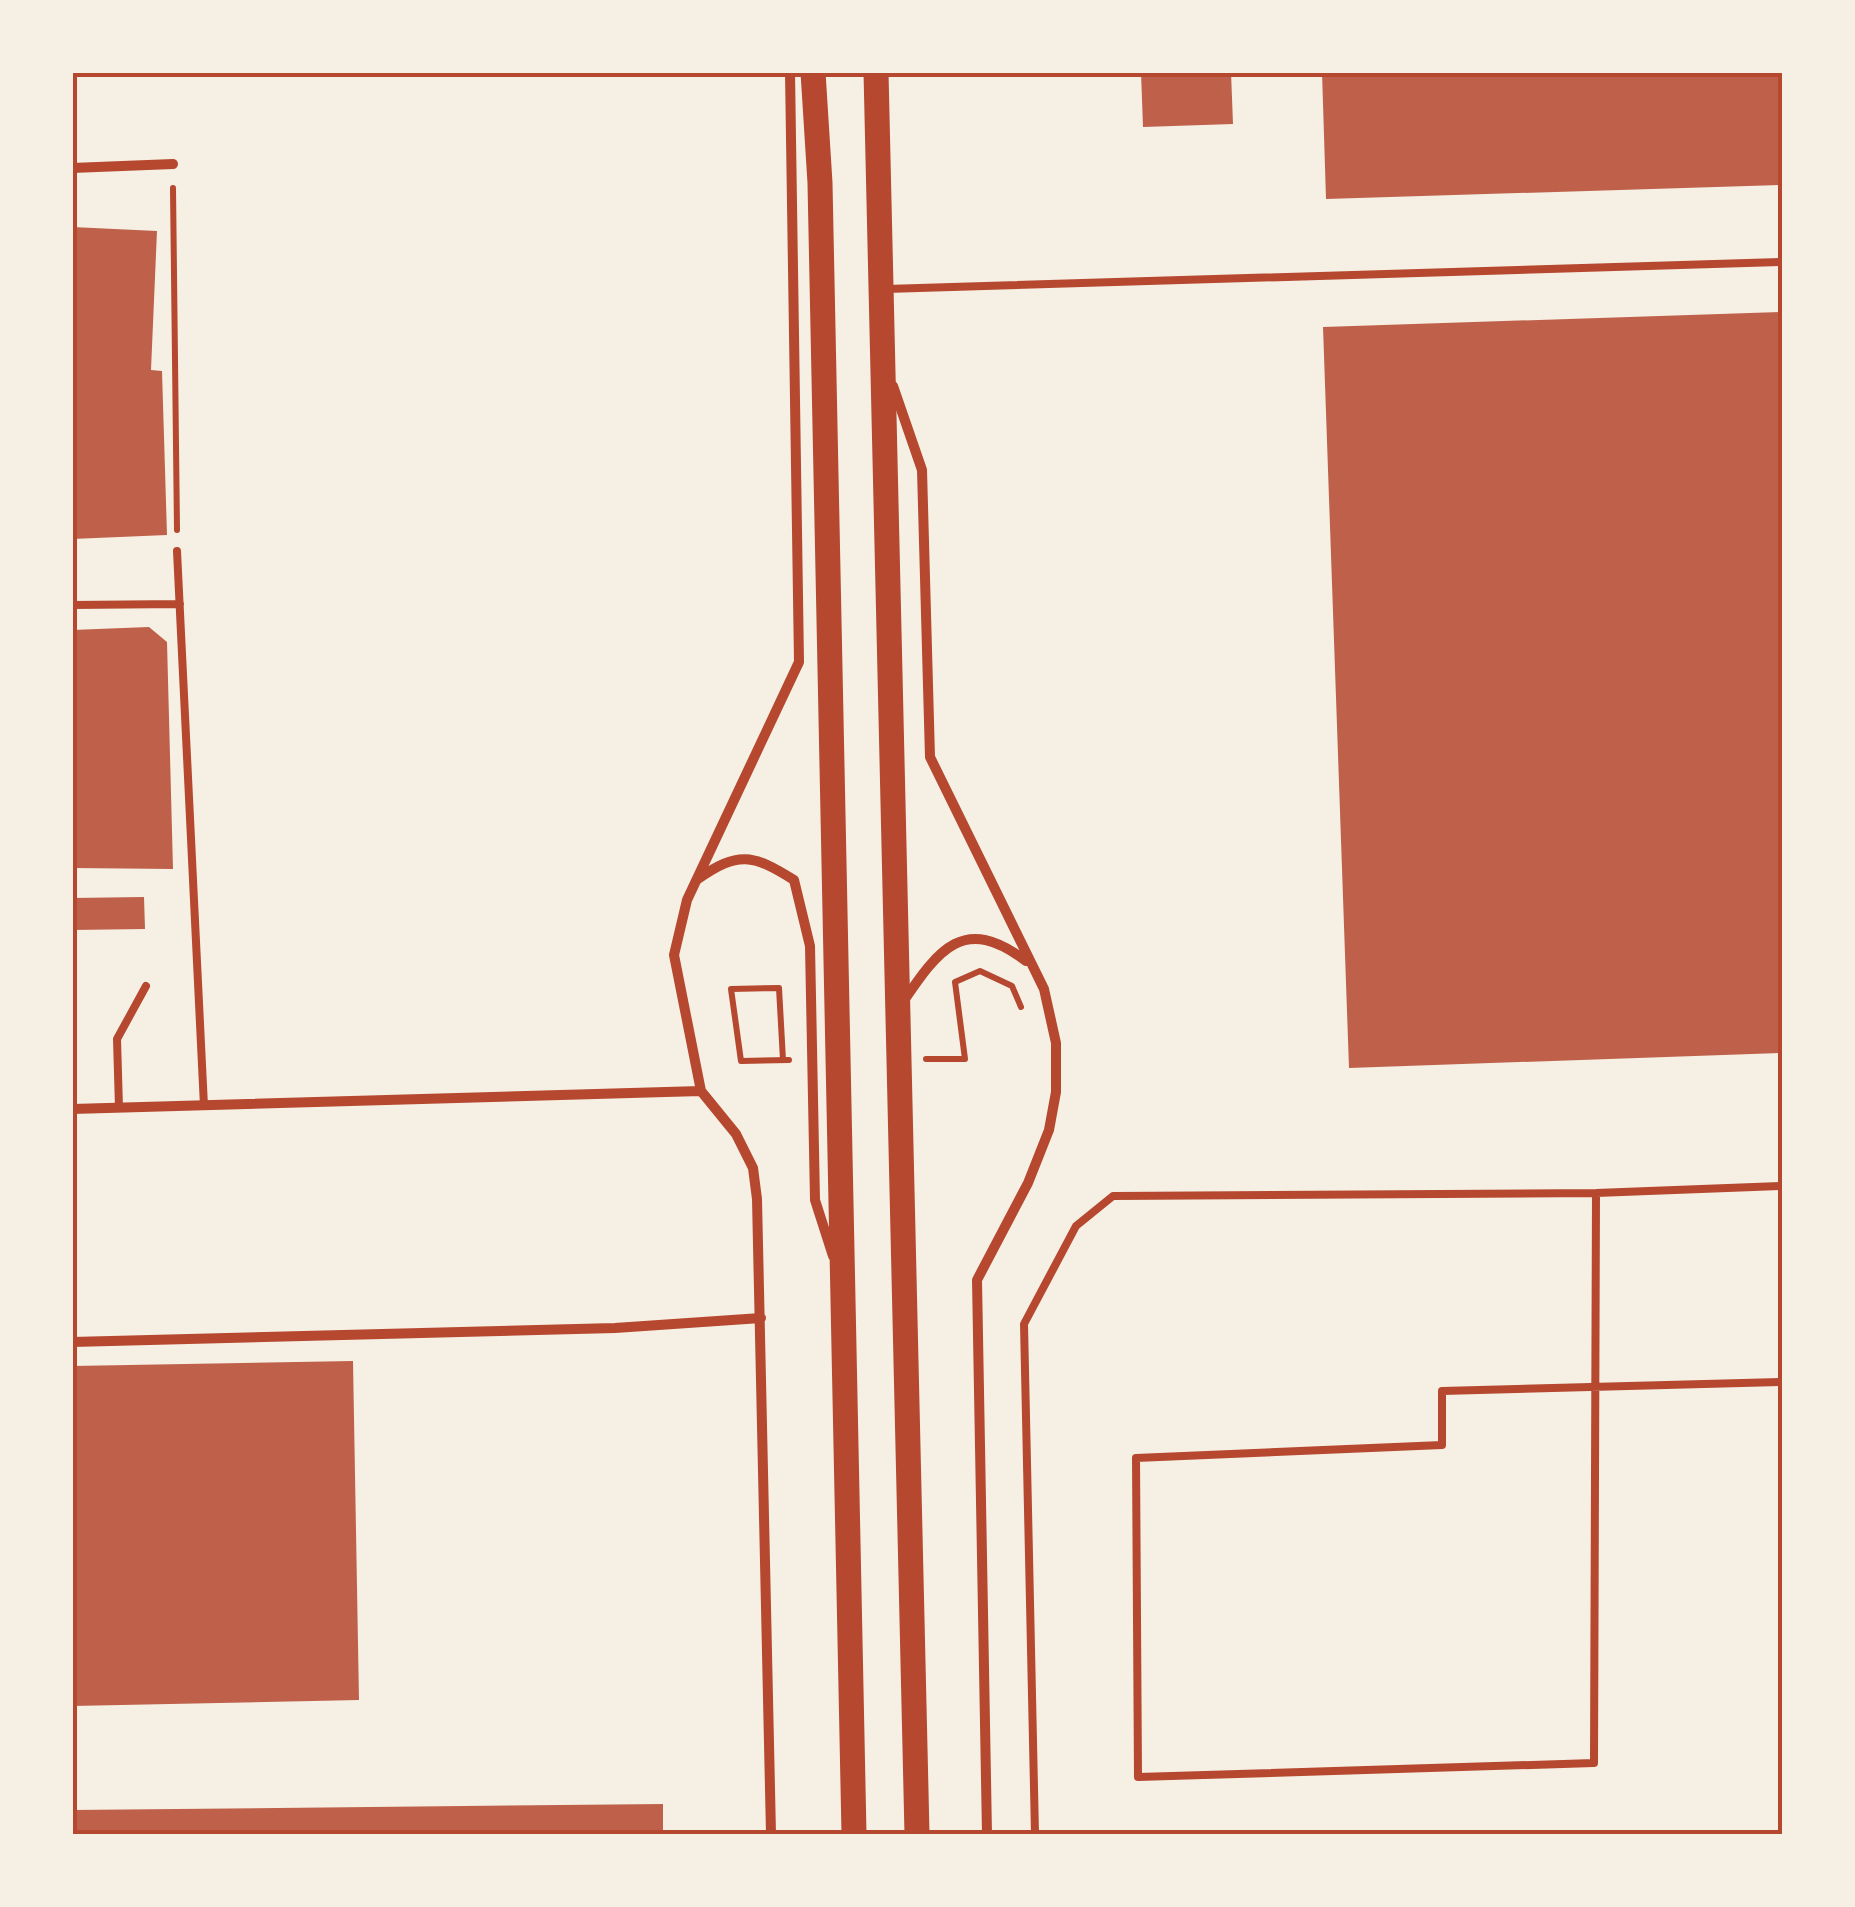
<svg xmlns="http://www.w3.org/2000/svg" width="1855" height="1907" viewBox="0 0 1855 1907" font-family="'Space Grotesk',sans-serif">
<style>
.building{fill:#bf614a}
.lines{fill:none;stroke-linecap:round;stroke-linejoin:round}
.path{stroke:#b5482f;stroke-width:6}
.service{stroke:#b5482f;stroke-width:8}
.minor{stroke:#b5482f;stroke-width:10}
.primary{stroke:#b5482f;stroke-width:25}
.neatline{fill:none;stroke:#b5482f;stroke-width:4}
</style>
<rect width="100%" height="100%" fill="#f6efe4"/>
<path class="building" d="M 1141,72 L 1231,72 L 1233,124 L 1143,127 Z
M 1322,72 L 1782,72 L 1782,185 L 1326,199 Z
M 72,227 L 157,231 L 151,370 L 162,371 L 167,535 L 72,539 Z
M 1782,312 L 1782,1053 L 1349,1068 L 1323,327 Z
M 149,627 L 167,642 L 173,869 L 72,868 L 72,630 Z
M 144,897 L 145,929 L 72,930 L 72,898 Z
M 353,1361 L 359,1700 L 72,1706 L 72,1366 Z
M 663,1804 L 663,1834 L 72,1834 L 72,1810 Z"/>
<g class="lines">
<path class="path" d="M 173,188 L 177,530
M 926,1059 L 965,1059 L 955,982 L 980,971 L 1012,986 L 1021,1007
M 783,1060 L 779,988 L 731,989 L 741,1061 L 789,1060"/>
<path class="service" d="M 886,289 L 1782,262
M 177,551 L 204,1106
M 72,605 L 180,604
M 119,1108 L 117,1039 L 146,986
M 1596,1193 L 1594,1763 L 1138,1777 L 1136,1458 L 1442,1445 L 1442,1391 L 1782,1382
M 1035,1834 L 1024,1324 L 1076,1226 L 1113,1196 L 1596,1193 L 1782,1186"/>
<path class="minor" d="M 72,168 L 173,164
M 893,386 L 922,470 L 930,757 L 1044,989 L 1056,1043 L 1056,1092 L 1049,1130 L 1028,1183 L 977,1280 L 987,1834
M 698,879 C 738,851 753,854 794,880 L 810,946 L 815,1200 L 833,1256
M 903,1002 C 939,949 964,914 1026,961
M 72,1109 L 701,1091
M 72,1342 L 615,1328 L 761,1318
M 771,1834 L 757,1199 L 753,1168 L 736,1134 L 701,1091 L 674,955 L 687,900 L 799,662 L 790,72"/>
<path class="primary" d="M 813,72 L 820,183 L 854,1834
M 876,72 L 917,1834"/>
</g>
<rect width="1855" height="1907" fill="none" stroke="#f6efe4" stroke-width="150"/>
<rect x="75" y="75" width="1705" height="1757" class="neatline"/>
</svg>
